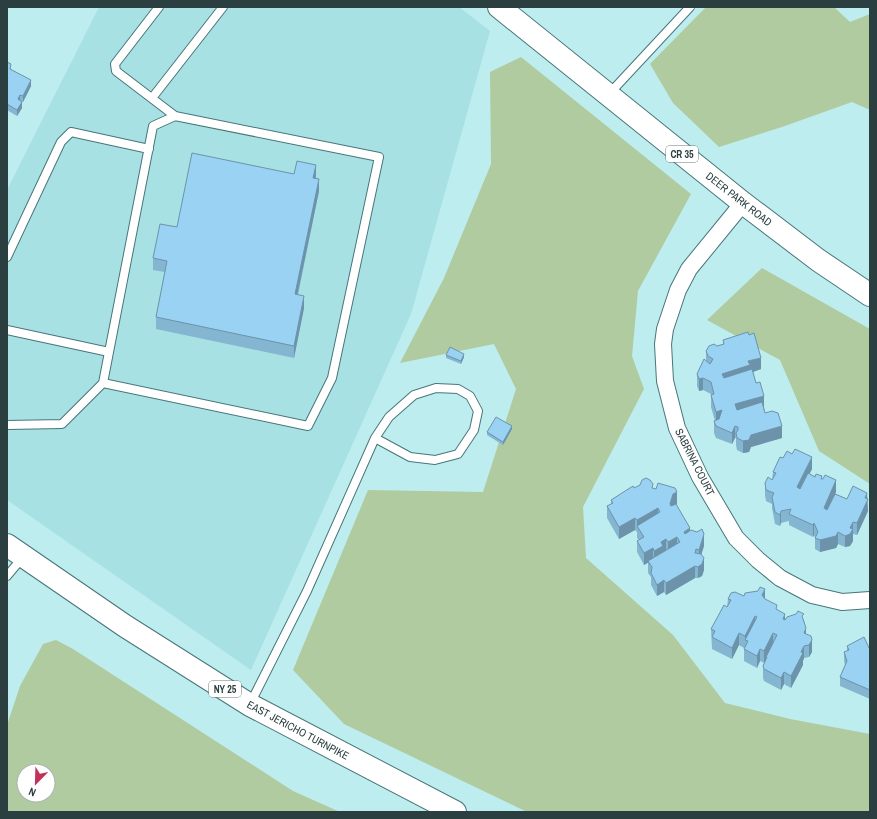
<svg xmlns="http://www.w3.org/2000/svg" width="877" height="819" viewBox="0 0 877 819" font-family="'Archivo Narrow',sans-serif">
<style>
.built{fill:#a7e1e4}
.green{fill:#b0cb9f;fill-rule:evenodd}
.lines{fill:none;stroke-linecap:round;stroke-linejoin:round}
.service-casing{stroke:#497578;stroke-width:10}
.minor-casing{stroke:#497578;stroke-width:18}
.primary-casing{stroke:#497578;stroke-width:24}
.service{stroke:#fff;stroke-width:8}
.minor{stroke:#fff;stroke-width:16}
.primary{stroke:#fff;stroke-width:22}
.wall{fill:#84b5d1}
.shaded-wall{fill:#6c93aa}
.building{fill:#9ad2f3;stroke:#6c93aa}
.labels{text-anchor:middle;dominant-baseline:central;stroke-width:4;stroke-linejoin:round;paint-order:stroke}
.shield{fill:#fff;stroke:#6b7979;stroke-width:1}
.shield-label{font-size:10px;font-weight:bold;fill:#2c3f40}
.street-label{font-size:11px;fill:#2c3f40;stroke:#fff}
</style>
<rect width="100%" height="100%" fill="#bdedef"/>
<path class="built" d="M 99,7 L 459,7 L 490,31 L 411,314 L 251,670 L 7,500 L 7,190 Z"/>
<path class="green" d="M 706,7 L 834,7 L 850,22 L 870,14 L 870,110 L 852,102 L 782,127 L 719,147 L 673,103 L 650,64 Z
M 521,57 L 691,194 L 638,291 L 632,356 L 644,389 L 583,507 L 586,558 L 673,635 L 725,703 L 790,719 L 870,734 L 870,812 L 527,812 L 344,724 L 293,670 L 368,490 L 483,492 L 516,389 L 494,344 L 400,363 L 444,278 L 491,164 L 490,72 Z
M 762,268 L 870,329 L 870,484 L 819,451 L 780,360 L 707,320 Z
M 56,640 L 73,649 L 293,791 L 340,812 L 7,812 L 7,725 L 20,686 L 43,644 ZM 24,771 L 48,771 L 48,795 L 24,795 Z"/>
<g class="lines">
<g class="service-casing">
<path id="service" d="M 159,7 L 115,64 L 116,71 L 175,116
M 609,94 L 690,7
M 152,98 L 223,7
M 7,257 L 61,142 L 71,132 L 149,149
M 7,330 L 109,352
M 7,425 L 62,424 L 103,383 L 153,126 L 175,116 L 379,157 L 332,378 L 308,426 L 103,383
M 7,576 L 23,557
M 250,704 L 307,591 L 375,438 L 389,417 L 414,395 L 436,388 L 458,389 L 470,396 L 478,411 L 474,430 L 458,454 L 435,460 L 410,457 L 375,438"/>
</g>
<g class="minor-casing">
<path id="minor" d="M 743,203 L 689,269 L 678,290 L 665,329 L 663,344 L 665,381 L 677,428 L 700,477 L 736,538 L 758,560 L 780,578 L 812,595 L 842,602 L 870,600"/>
</g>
<g class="primary-casing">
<path id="primary" d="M 499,7 L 743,203 L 818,260 L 870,295
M 7,545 L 125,626 L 250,705 L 455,812"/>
</g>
<use href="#service" class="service"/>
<use href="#minor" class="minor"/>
<use href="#primary" class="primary"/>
</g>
<path class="wall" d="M 7,62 L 11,69 L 31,86 L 23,102 L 22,102 L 22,108 L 17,116 L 7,110 Z
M 294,174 L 316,176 L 316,179 L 319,191 L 298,295 L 304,308 L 294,358 L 156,329 L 156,317 L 165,272 L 153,270 L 153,258 L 177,227 Z
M 723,340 L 761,369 L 753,372 L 756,383 L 764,407 L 765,413 L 782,438 L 751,447 L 749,452 L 743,453 L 737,450 L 736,445 L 736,438 L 735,438 L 732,444 L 716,438 L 714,433 L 714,421 L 715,421 L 711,407 L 711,394 L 703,390 L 699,391 L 697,386 L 697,374 L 706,361 L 706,351 L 723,344 Z
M 446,355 L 464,357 L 461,364 L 446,358 Z
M 512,429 L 503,445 L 487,435 L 487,432 Z
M 783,458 L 812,469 L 809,474 L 822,479 L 836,492 L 835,494 L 847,499 L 867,499 L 868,511 L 857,535 L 853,534 L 853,541 L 850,546 L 845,547 L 838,544 L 836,548 L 820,552 L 815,549 L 815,537 L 814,535 L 813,537 L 789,525 L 789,521 L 781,523 L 780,526 L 775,524 L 772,508 L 772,504 L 766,501 L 765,495 L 765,483 L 772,480 L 773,472 Z
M 634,488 L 653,488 L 677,504 L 676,504 L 690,531 L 704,546 L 701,554 L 704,570 L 702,576 L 698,578 L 695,578 L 666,595 L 664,592 L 657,596 L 651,585 L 651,577 L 648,573 L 648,562 L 644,565 L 637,552 L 637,541 L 639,540 L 637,538 L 637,532 L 635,530 L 619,539 L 607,518 L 607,506 L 611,504 L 611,500 Z
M 744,596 L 765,599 L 777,610 L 785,620 L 804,620 L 806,634 L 812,652 L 809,657 L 804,658 L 803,661 L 803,665 L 791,688 L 784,684 L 781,690 L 764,681 L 763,678 L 763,666 L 766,660 L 764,663 L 760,661 L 757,668 L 744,661 L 744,648 L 739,645 L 732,659 L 712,649 L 711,629 L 727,607 L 728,599 Z
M 847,646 L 869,648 L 870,649 L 870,699 L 840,686 L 840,677 L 845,665 L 844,661 L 844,652 L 847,651 Z"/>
<path class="shaded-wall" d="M 31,80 L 31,86 L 23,102 L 23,96 Z
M 20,95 L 20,101 L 18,99 Z
M 22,102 L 22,108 L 17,116 L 17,110 Z
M 316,165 L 316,176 L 313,190 L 313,178 Z
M 319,179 L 319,191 L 295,306 L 295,294 Z
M 304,296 L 304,308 L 294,358 L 294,346 Z
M 464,354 L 464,357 L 461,364 L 461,361 Z
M 761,358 L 761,369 L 750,373 L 722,385 L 722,374 L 748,361 Z
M 703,378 L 703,390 L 699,391 L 699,379 Z
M 764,396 L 764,407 L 735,416 L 735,404 Z
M 722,410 L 722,422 L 716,424 L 716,412 Z
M 512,426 L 512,429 L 503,445 L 503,442 Z
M 735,426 L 735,438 L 732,444 L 732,433 Z
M 782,426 L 782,438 L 751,447 L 749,452 L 743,453 L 743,441 L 751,435 Z
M 812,457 L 812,469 L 797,499 L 797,487 Z
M 836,480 L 836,492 L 824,520 L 824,508 Z
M 677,492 L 677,504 L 673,506 L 670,515 L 670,504 L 673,494 Z
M 867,493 L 868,511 L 857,535 L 857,523 L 865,498 Z
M 658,508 L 658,520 L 637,526 L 637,532 L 637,520 Z
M 781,511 L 781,523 L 780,526 L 780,515 Z
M 635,518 L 635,530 L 619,539 L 619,527 Z
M 853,522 L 853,541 L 850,546 L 845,547 L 845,536 Z
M 814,523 L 814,535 L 813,537 L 813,525 Z
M 690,528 L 690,540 L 684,532 Z
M 838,532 L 838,544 L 836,548 L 820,552 L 820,540 Z
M 704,534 L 704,546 L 699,562 L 699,550 Z
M 677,537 L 677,549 L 668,554 L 668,542 Z
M 666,539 L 666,551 L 654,563 L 654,551 L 661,542 Z
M 653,548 L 653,560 L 644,565 L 644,553 Z
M 704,558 L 704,570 L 702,576 L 698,578 L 698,567 Z
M 695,566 L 695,578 L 666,595 L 666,583 Z
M 664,580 L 664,592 L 657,596 L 657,585 Z
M 765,589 L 765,601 L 762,595 Z
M 785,614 L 785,626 L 783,619 Z
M 755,616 L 755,627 L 745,640 L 745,648 L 745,636 Z
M 806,628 L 806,639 L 804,633 Z
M 739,633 L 739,645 L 732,659 L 732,648 Z
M 773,633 L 773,645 L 766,657 L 766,660 L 764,663 L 764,651 Z
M 812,640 L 812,652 L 809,657 L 809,645 Z
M 804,646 L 804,658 L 803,661 L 803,665 L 791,688 L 791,676 Z
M 760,649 L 760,661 L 757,668 L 757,656 Z
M 784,672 L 784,684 L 781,690 L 781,678 Z"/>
<path class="building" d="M 7,62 L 11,64 L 10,69 L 31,80 L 23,96 L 20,95 L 18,99 L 22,102 L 17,110 L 7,104 Z
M 192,153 L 294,174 L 297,161 L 316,165 L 313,178 L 319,179 L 295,294 L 304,296 L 294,346 L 156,317 L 167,261 L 153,258 L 160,224 L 177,227 Z
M 748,332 L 749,335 L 754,333 L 761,358 L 748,361 L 750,365 L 722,374 L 724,378 L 752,369 L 756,383 L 760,382 L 764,396 L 735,404 L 737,410 L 762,402 L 765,413 L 772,411 L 778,413 L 782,426 L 751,435 L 749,440 L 743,441 L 737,438 L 736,433 L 738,430 L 738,427 L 735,426 L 732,433 L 716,426 L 714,421 L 719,419 L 722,410 L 716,412 L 711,395 L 714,394 L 711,382 L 703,378 L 699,379 L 697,374 L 704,359 L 710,364 L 713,359 L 708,356 L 706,351 L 709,346 L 714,344 L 717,346 L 724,344 L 723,340 Z
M 450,347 L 464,354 L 461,361 L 446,355 Z
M 496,417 L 512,426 L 503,442 L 487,432 Z
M 795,449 L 812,457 L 797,487 L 800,489 L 808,473 L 815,477 L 816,474 L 822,476 L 821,479 L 823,479 L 825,475 L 836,480 L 824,508 L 827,510 L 835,494 L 847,499 L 853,486 L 867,493 L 865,498 L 868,499 L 857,523 L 853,522 L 850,528 L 853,529 L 850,534 L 845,536 L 838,532 L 836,536 L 820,540 L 815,538 L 818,532 L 814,523 L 813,525 L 789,514 L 791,509 L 781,511 L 780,515 L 775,512 L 772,497 L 774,493 L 766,490 L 765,483 L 768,477 L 772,480 L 776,473 L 773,472 L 780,457 L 783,458 L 787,451 L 792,454 Z
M 646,478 L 650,480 L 653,484 L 652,488 L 656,489 L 658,483 L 675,488 L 677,492 L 673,494 L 670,504 L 671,506 L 676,504 L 690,528 L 684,532 L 685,534 L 691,530 L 697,532 L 702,529 L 704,534 L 699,550 L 696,549 L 695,553 L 701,554 L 704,558 L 702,564 L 698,567 L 695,566 L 666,583 L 664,580 L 657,585 L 651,573 L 652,567 L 648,561 L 680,542 L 677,537 L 668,542 L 666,539 L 661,542 L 663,546 L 654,551 L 653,548 L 644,553 L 637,541 L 644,537 L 637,526 L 660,512 L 658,508 L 637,520 L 635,518 L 619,527 L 607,506 L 613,503 L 611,500 L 633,486 L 634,488 L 640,485 L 642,480 Z
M 760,587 L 765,589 L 762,595 L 765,599 L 777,605 L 776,609 L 785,614 L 783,619 L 785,620 L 787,617 L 796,614 L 798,611 L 804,614 L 802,616 L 806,628 L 804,633 L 811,636 L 812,640 L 809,645 L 804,646 L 801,652 L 803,653 L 791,676 L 784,672 L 781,678 L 764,669 L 763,666 L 767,657 L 766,657 L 777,635 L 773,633 L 764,651 L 760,649 L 757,656 L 744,649 L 748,641 L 745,640 L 757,617 L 755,616 L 745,636 L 739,633 L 732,648 L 712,637 L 715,631 L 711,629 L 724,605 L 727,607 L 731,600 L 728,599 L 731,593 L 735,592 L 744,596 L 745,593 L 758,591 Z
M 864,637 L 869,648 L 870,649 L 870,690 L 840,677 L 847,661 L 844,652 L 849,650 L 847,646 Z"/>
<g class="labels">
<g class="shield">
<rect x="666" y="146" width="32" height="16" rx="3"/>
<rect x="209" y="681" width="32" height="16" rx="3"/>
</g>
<g class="shield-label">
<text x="682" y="154">CR 35</text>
<text x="225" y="689">NY 25</text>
</g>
<g class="street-label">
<text transform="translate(739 199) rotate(38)">DEER PARK ROAD</text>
<text transform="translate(695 462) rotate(63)">SABRINA COURT</text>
<text transform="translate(298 730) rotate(28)">EAST JERICHO TURNPIKE</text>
</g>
</g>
<rect width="877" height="819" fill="none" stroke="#2c3f40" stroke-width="16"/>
<g transform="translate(36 783) rotate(203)"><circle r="19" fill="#ffffff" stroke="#abb2b3"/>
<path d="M0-3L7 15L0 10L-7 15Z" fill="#c1325a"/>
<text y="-6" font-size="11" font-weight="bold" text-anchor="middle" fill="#2c3f40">N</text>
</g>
</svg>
